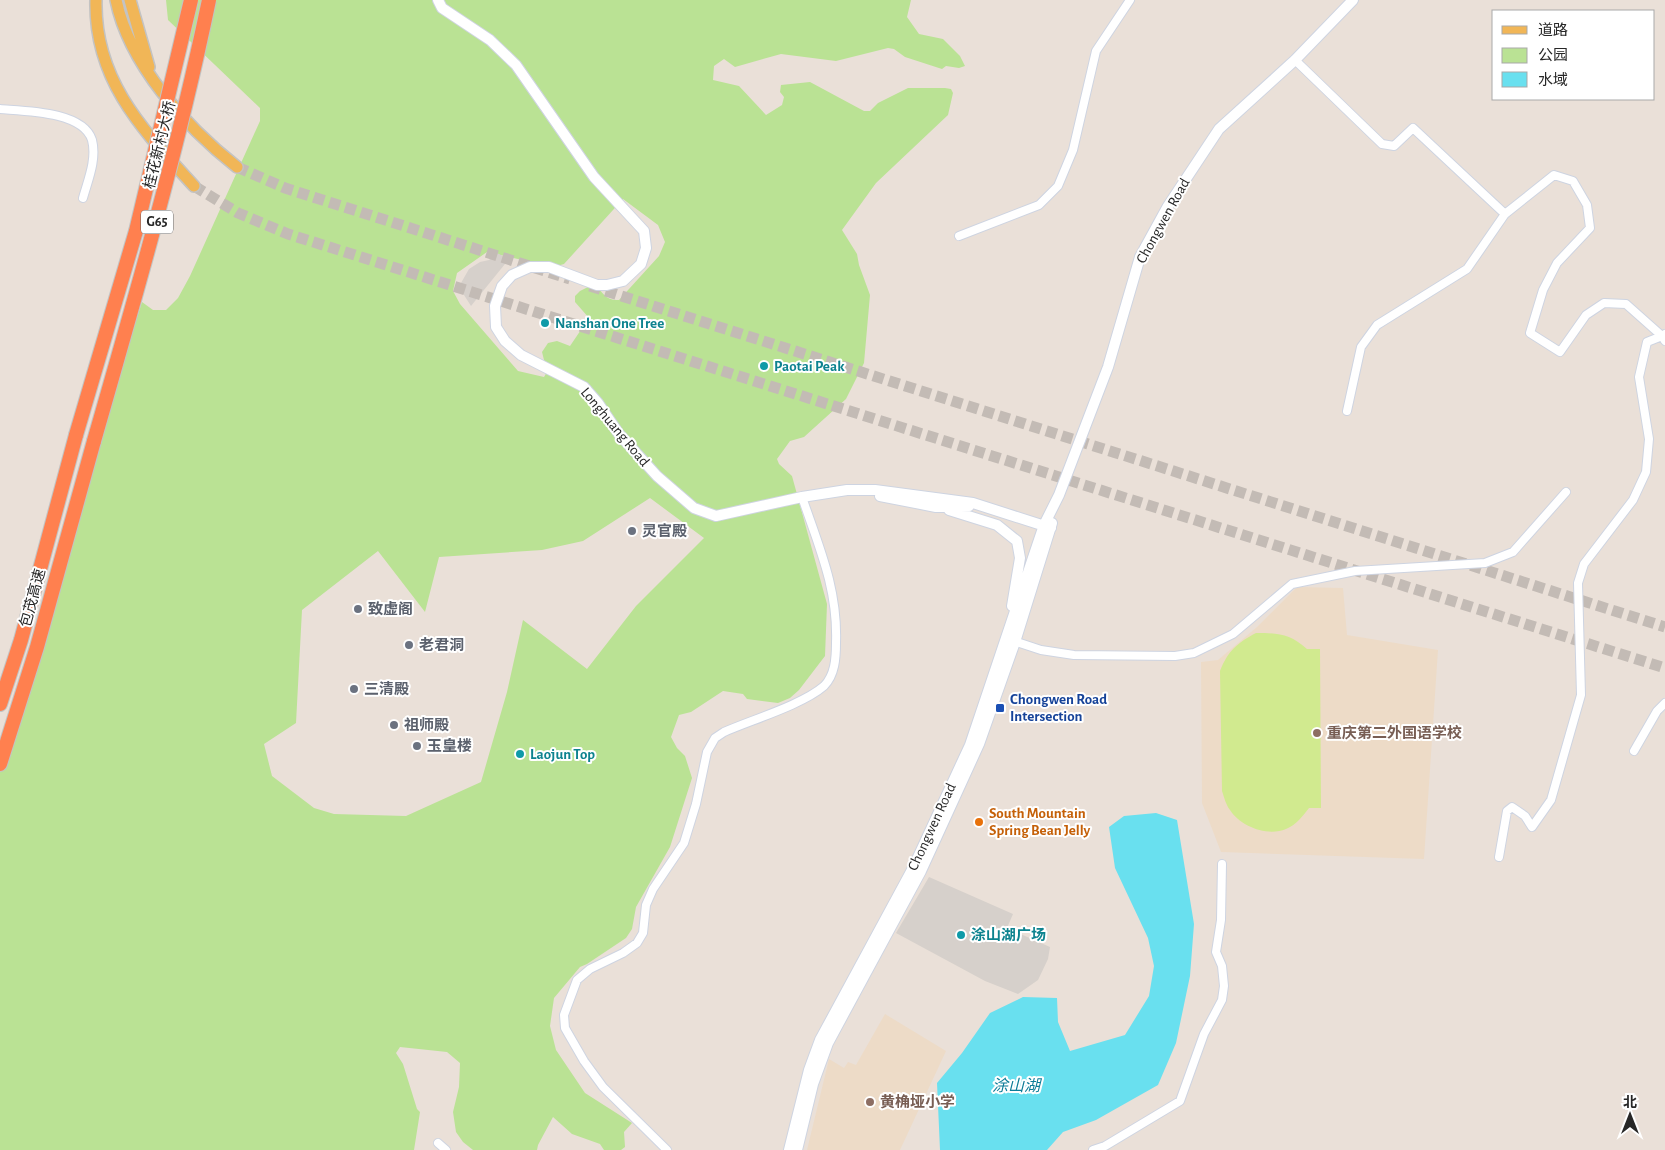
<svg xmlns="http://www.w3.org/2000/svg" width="1665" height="1150" viewBox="0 0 1665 1150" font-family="'Alegreya Sans','Noto Sans SC',sans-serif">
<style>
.education{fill:#eddbc7}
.green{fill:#bae294;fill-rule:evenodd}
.pitch{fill:#d1ea8f}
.plaza{fill:#d6d0cb}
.water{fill:#69e0ef}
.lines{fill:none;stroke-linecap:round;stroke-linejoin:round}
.primary-tunnel{stroke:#c3bbb5;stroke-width:11;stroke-dasharray:11 5.5;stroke-linecap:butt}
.street-casing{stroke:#ced4e1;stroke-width:10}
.secondary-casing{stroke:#ced4e1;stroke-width:12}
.primary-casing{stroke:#c3c3c3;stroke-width:14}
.highway-casing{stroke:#c3c3c3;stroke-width:16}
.street{stroke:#fff;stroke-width:8}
.secondary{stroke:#fff;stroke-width:10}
.primary{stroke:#f1b657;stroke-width:11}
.highway{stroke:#ff804f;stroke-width:14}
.highway-bridge-casing{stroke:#c3c3c3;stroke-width:16;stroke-linecap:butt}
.highway-bridge{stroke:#ff804f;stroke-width:14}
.culture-dot{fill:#0f9aa8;stroke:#fff;stroke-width:2}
.worship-dot{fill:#6b7280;stroke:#fff;stroke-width:2}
.transit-dot{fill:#1a4fb4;stroke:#fff;stroke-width:2}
.education-dot{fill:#8d6e63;stroke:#fff;stroke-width:2}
.food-dot{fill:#e8710a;stroke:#fff;stroke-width:2}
.labels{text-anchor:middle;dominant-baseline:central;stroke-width:4;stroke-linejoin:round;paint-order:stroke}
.shield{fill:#fff;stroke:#686868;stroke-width:1}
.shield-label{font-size:14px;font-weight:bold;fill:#272727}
.street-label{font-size:15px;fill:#272727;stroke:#fff}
.culture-label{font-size:15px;font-weight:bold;fill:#0d838f;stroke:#fff;text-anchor:start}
.worship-label{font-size:15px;font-weight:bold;fill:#5b616d;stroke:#fff;text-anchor:start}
.transit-label{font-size:15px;font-weight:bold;fill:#164399;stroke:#fff;text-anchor:start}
.education-label{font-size:15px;font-weight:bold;fill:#785e54;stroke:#fff;text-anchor:start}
.food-label{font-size:15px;font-weight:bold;fill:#c56008;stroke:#fff;text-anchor:start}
.water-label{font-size:16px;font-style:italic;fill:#0c7c97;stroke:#fff}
</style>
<rect width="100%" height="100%" fill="#eae0d8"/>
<path class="education" d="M 1297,587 L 1343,588 L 1347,635 L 1438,650 L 1424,859 L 1221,852 L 1202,803 L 1201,662 L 1218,660 L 1257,627 Z
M 885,1014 L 946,1051 L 900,1150 L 807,1150 L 829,1059 L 844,1068 L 848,1062 L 856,1065 Z"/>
<path class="green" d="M 166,0 L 911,0 L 907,17 L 919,34 L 943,39 L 960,56 L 965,66 L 959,68 L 946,66 L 942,69 L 905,57 L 894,49 L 888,48 L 836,61 L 781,54 L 735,67 L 724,59 L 714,66 L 713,80 L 739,86 L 766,115 L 782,105 L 784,97 L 780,92 L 781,85 L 810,82 L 864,111 L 870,111 L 878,103 L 908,88 L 945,88 L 951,89 L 953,93 L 948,115 L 876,183 L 842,230 L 857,254 L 859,265 L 870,295 L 864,363 L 846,399 L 804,437 L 790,441 L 777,459 L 779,464 L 792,476 L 827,604 L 825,656 L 799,690 L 790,698 L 778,703 L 747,699 L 743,694 L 723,691 L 691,712 L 679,715 L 671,737 L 677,748 L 685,756 L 692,778 L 670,847 L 636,907 L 632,929 L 626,938 L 587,964 L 580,967 L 554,998 L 550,1026 L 556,1050 L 585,1093 L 632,1123 L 624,1132 L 625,1147 L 621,1150 L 604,1150 L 600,1144 L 572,1134 L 553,1117 L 538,1145 L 537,1150 L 473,1150 L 463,1142 L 456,1132 L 453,1112 L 459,1087 L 460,1063 L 447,1052 L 400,1047 L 396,1053 L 403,1064 L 417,1109 L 420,1112 L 414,1150 L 0,1150 L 0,772 L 84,483 L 142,302 L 153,310 L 166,310 L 178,298 L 190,276 L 260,121 L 260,108 L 168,20 ZM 623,199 L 658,225 L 665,242 L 659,256 L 619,300 C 607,301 601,293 596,283 L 580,291 L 575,296 L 575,302 L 589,318 L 570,346 L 557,341 L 548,343 L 542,352 L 547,372 L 544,377 L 518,371 L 460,304 L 453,291 L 457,273 L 487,252 L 553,267 L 564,264 ZM 650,498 L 704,538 L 636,606 L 587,669 L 523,620 L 507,692 L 481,782 L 406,816 L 334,814 L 314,808 L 272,776 L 264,744 L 296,723 L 302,610 L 378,551 L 425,612 L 439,557 L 542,550 L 583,541 Z"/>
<path class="pitch" d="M 1256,633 C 1279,633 1290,634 1307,649 L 1320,649 L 1321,808 L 1309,808 C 1303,816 1296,825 1286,829 C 1267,837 1240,826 1230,810 C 1226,805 1224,797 1222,791 L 1220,671 C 1228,651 1237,643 1256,633 Z"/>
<path class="plaza" d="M 497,253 L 509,259 L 471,306 L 464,295 L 461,283 L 469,269 L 480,262 L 489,260 Z
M 929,877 L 1013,914 L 1007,928 L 1050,947 L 1048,959 L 1038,980 L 1018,994 L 985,981 L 896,933 Z"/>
<path class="water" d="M 1156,813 L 1177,820 L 1194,924 L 1190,976 L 1176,1043 L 1158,1085 L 1096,1120 L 1063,1132 L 1047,1150 L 940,1150 L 937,1083 L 962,1053 L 990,1013 L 1023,997 L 1057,998 L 1058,1022 L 1070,1051 L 1125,1035 L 1149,996 L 1154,966 L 1148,938 L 1115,868 L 1109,827 L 1124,816 Z"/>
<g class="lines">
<path class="primary-tunnel" d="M 237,167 L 285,188 L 570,279
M 194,186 L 238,213 L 288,234 L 1665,668
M 590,286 L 1665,627"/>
<g class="street-casing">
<path id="street" d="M 1295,60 L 1382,144 L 1394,146 L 1413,128 L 1505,214
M 0,109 C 24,111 83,111 92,140 C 97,159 88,180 83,198
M 959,236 L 1039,205 L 1058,186 L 1073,150 L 1096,51 L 1130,0
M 1347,411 L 1361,347 L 1377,325 L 1467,269 L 1505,214 L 1554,175 L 1573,181 L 1587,205 L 1590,228 L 1557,263 L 1543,290 L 1530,333 L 1560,352 L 1586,315 L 1604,303 L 1626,304 L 1662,336 L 1665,334
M 1011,640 L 1041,650 L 1074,655 L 1175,656 L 1194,653 L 1233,634 L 1292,584 L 1355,571 L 1485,563 L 1513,552 L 1566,492
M 1634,751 L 1657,711 L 1665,703
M 1499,857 L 1507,811 L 1512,807 L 1525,816 L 1532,827 L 1551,800 L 1581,695 L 1578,583 L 1584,564 L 1633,500 L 1646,472 L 1649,439 L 1639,377 L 1647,342 L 1662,336 L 1665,341
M 438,1143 L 446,1150
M 667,1150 L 603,1087 L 584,1061 L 565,1028 L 564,1015 L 577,980 L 590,969 L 623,953 L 637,943 L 643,933 L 646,905 L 653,889 L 684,843 L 696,804 L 707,752 L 715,738 L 724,732 C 751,720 802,705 824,686 C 835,675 836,658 836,643 C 838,589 819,547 802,497
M 1093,1150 L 1105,1146 L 1180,1101 L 1204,1034 L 1222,1000 L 1224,986 L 1222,966 L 1216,952 L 1221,920 L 1222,864"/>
</g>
<g class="secondary-casing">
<path id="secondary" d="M 438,0 L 442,8 L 490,40 L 516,65 L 594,177 L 644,231 L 646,248 L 641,264 L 623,281 L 607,285 L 597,285 L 549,267 L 530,267 L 512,275 L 502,286 L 495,306 L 496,327 L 505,341 L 521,355 L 584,387 L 598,403 L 619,434 L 657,476 L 694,508 L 716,516 L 802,497 L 847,490 L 875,490 L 973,503 L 1051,528
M 880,496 L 936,507 L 969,506
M 949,510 L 997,525 L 1017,541 L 1020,558 L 1012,606
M 789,1150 L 809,1070 L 820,1040 L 913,868 L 970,745 L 1044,525 L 1059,495 L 1108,367 L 1140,257 L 1168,206 L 1219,129 L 1295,60 L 1353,0
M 797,1150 L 813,1084 L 828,1043 L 921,871 L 979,744 L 1015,642 L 1052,523"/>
</g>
<g class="primary-casing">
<path id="primary" d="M 96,0 C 94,81 144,131 194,186
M 116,0 C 129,64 186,127 237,167
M 130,0 L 149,67"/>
</g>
<g class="highway-casing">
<path id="highway" d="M 0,704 L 21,640 L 76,435
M 0,764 L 37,647 L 94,441"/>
</g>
<use href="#street" class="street"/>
<use href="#secondary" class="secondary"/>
<use href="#primary" class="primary"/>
<use href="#highway" class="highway"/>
<g class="highway-bridge-casing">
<path id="highway-bridge" d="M 76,435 L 136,231 L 191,0
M 94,441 C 136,295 178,149 209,0"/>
</g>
<use href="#highway-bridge" class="highway-bridge"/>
</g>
<g class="culture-dot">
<circle cx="545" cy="323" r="5"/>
<circle cx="764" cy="366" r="5"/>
<circle cx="520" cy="754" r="5"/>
<circle cx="961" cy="935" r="5"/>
</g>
<g class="worship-dot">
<circle cx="632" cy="531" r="5"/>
<circle cx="358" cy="609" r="5"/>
<circle cx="409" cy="645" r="5"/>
<circle cx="354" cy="689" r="5"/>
<circle cx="394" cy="725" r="5"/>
<circle cx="417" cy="746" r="5"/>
</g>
<rect class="transit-dot" x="995" y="703" width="10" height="10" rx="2.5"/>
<g class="education-dot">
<circle cx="1317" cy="733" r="5"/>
<circle cx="870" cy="1102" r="5"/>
</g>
<circle class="food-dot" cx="979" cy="822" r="5"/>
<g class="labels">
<rect class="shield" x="141" y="210.5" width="32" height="23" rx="4"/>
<g class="shield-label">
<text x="157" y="222">G65</text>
</g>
<g class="street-label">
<text transform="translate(160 145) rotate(-76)">桂花新村大桥</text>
<text transform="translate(1163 221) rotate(-61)">Chongwen Road</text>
<text transform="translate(615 427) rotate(50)">Longhuang Road</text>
<text transform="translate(33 598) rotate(-75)">包茂高速</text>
<text transform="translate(932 827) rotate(-65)">Chongwen Road</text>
</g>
<g class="culture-label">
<text x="555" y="323">Nanshan One Tree</text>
<text x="774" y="366">Paotai Peak</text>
<text x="530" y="754">Laojun Top</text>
<text x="971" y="935">涂山湖广场</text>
</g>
<g class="worship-label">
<text x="642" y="531">灵官殿</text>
<text x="368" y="609">致虚阁</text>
<text x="419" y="645">老君洞</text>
<text x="364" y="689">三清殿</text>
<text x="404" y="725">祖师殿</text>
<text x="427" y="746">玉皇楼</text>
</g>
<g class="transit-label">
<text x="1010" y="699">Chongwen Road<tspan x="1010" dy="17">Intersection</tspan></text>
</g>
<g class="education-label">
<text x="1327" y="733">重庆第二外国语学校</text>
<text x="880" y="1102">黄桷垭小学</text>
</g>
<g class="food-label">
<text x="989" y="813">South Mountain<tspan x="989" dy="17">Spring Bean Jelly</tspan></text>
</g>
<g class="water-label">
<text x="1016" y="1086">涂山湖</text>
</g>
</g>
<rect x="1492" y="10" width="162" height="90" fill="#ffffff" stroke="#a9a9a9"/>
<rect x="1502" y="26" width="25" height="8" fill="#f1b657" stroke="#a9a9a9"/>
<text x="1538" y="35" font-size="15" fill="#272727">道路</text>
<rect x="1502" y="48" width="25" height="15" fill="#bae294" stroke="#a9a9a9"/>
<text x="1538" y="60" font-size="15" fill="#272727">公园</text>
<rect x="1502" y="72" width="25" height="15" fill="#69e0ef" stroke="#a9a9a9"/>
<text x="1538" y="85" font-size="15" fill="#272727">水域</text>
<g transform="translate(1630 1115)" stroke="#ffffff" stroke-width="4" paint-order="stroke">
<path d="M0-4L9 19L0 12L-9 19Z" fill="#272727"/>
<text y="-8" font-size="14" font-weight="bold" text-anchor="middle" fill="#272727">北</text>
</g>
</svg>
